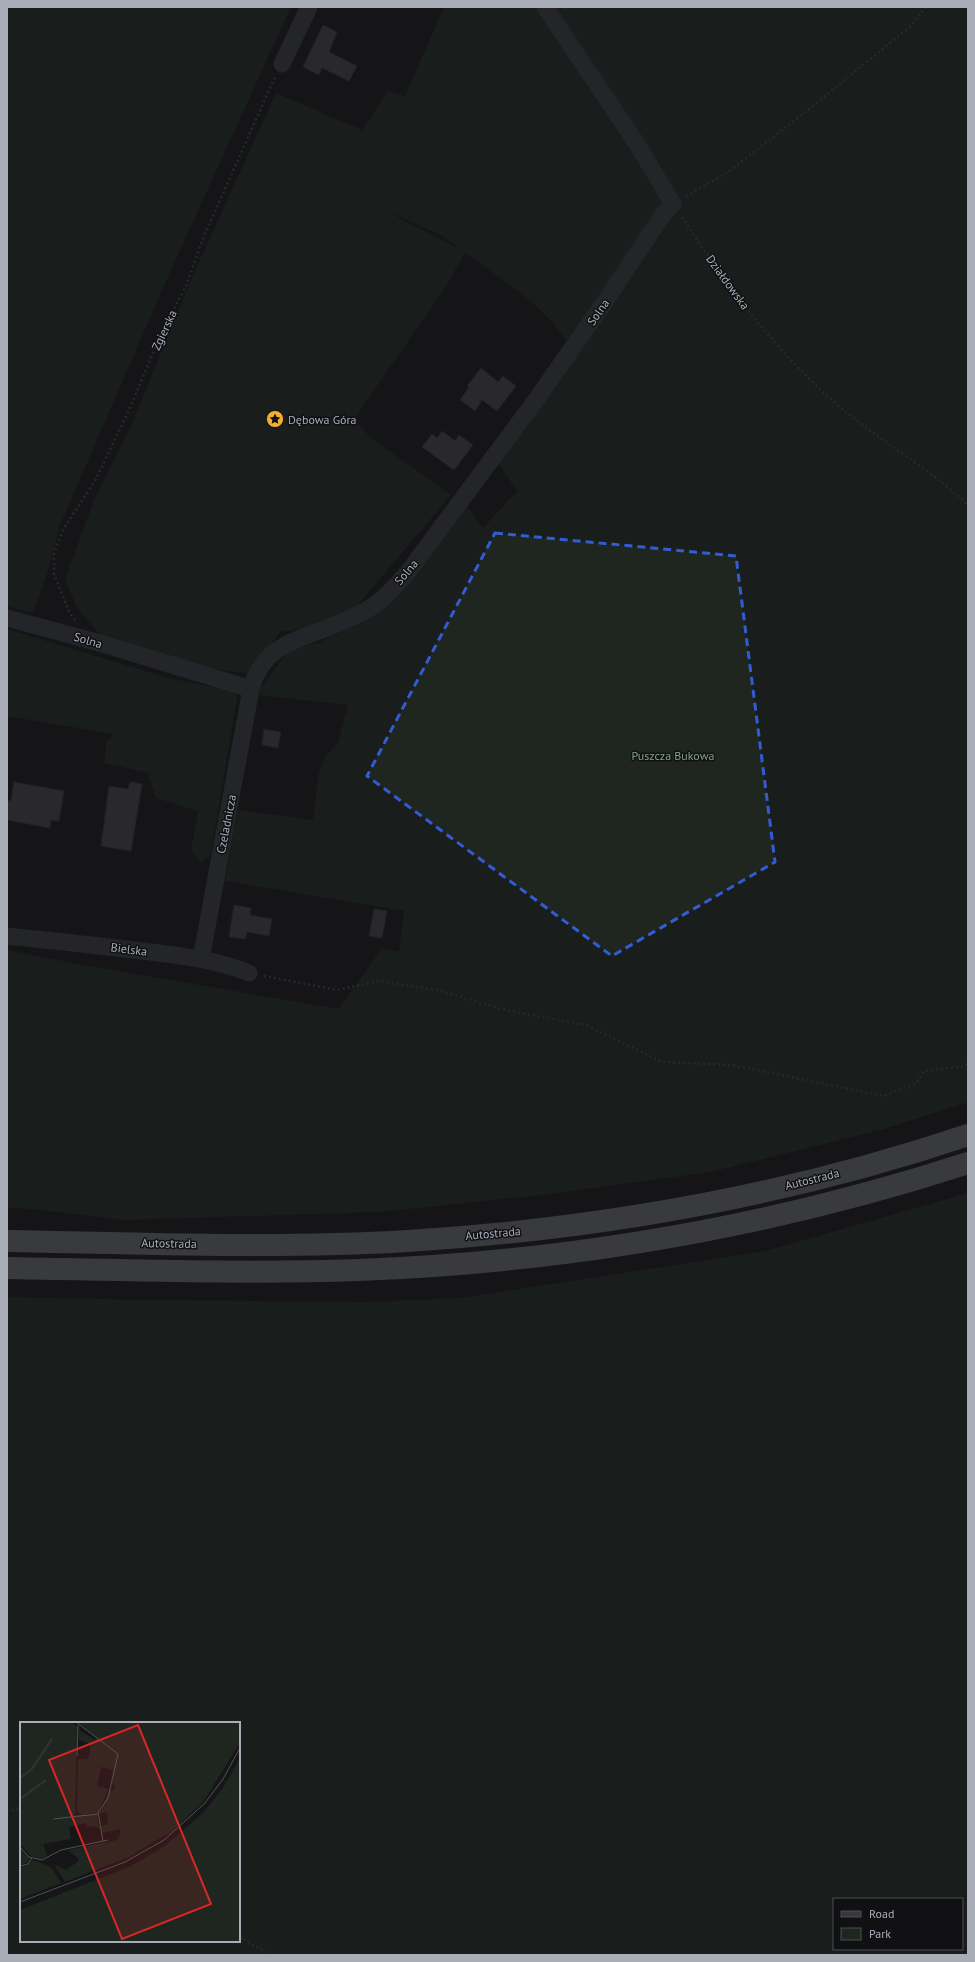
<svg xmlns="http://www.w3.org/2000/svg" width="975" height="1962" viewBox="0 0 975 1962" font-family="'PT Sans',sans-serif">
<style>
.green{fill:#1e261f;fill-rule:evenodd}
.building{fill:#404145;stroke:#303034}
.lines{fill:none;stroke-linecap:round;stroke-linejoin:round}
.path{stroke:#3d3f44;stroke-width:2.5;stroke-dasharray:2 3;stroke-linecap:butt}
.street{stroke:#37383d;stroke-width:17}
.highway{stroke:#63666e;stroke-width:22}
.marked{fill:none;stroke:#325cd3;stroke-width:3;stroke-dasharray:8 5;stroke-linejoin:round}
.labels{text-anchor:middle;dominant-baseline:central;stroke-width:3;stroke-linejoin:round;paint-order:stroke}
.street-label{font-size:12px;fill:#a8adb8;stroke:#111113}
.poi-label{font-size:12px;fill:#a8adb8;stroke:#111113;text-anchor:start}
.park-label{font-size:12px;fill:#7fa381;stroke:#111113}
.inset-river{fill:none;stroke:#2c353c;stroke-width:2}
.inset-road{fill:none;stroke:#505258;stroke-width:1}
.view{fill:#d62828;fill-opacity:0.15;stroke:#d62828;stroke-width:2}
.inset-edge{fill:none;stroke:#a8adb8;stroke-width:2}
</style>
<rect width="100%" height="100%" fill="#161618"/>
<path class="green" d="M 7,7 L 291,7 L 170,272 L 60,525 L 48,571 L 33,613 L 7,606 Z
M 444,7 L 968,7 L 968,1102 L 884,1129 L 710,1172 L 542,1195 L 380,1212 L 122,1220 L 32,1209 L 7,1208 L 7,950 L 89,966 L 339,1009 L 382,948 L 399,952 L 404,911 L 225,881 L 237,810 L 313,820 L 318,777 L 324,759 L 338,742 L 348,705 L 256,695 L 290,648 L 318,643 L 364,622 L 465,504 L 483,528 L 517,491 L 499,464 L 575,356 C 553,310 505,282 465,253 L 443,291 L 354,419 L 370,437 L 451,495 L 356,607 L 316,626 L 280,632 L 251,674 L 210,668 L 121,643 L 99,634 L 77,608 L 65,579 L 93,503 L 134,419 L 192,277 L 276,93 L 362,130 L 388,91 L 405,96 ZM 379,207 L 444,237 L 461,250 Z
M 7,629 L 168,678 L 238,692 L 211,854 L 201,863 L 191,850 L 198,811 L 156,798 L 148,773 L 104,763 L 106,743 L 114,734 L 7,716 Z
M 968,1193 L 968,1955 L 7,1955 L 7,1297 L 149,1300 L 367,1302 L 460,1298 L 766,1251 ZM 21,1723 L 239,1723 L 239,1941 L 21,1941 ZM 834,1899 L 962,1899 L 962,1949 L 834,1949 Z"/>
<path class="building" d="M 323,25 L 337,32 L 329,52 L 357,66 L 349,81 L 322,68 L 319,75 L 303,67 Z
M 481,368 L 498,382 L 503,376 L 516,386 L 497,411 L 482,400 L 475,411 L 460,400 L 469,387 L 467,386 Z
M 442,431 L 455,441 L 459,435 L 473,445 L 454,470 L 422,447 L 432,434 L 437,438 Z
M 264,729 L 281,732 L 278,748 L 262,745 Z
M 14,782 L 64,791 L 59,821 L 51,820 L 50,828 L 7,820 L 7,800 L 11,801 Z
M 130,782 L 142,784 L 131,851 L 101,846 L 109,786 L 128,789 Z
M 234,905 L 251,908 L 250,915 L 272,919 L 269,936 L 247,932 L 245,939 L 229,937 Z
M 374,909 L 387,911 L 382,938 L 369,936 Z"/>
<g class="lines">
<path class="path" d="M 564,8 L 572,7
M 686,196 L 727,173 L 808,110 L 912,25 L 926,7
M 682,217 C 729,289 782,361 850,415 C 888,446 932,471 968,505
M 75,620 L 69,612 L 54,574 L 54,554 L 63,530 L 96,479 L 129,410 L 164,327 L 186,286 L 204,236 L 275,77
M 264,976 L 337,990 L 379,981 L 441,991 L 509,1011 L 586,1025 L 662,1062 L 731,1065 L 884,1096 L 916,1083 L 924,1071 L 964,1066 L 968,1063
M 7,1812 L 21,1807
M 239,1937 L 271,1955"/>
<path class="street" d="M 282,64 L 309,7
M 7,618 L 100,643 L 251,689
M 7,936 C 55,941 103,946 150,952 C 184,956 217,960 249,973
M 201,959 L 251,689 C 262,649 290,642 325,629 C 341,623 356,616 370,608 C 385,599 396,585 408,572 L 538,397 L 604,303 L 664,213 L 673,204 L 637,144 L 545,7"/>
<path class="highway" d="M 7,1241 C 140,1243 275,1249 408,1241 C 598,1229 787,1196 968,1135
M 7,1268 C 124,1270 242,1274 359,1270 C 566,1262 771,1227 968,1163"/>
</g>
<path d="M0 0H975V1962H0ZM 495,533 L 736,556 L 775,862 L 612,956 L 367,776 Z" fill="#161618" fill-opacity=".55" fill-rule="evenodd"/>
<path class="marked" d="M 495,533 L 736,556 L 775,862 L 612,956 L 367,776 Z"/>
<defs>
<g id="sight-disc" transform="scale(0.9)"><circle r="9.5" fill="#f2b134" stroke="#111113"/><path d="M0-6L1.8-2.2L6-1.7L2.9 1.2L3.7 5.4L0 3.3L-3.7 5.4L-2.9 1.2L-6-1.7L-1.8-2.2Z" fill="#111"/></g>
</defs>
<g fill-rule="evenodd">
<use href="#sight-disc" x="275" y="419"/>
</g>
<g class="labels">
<g class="street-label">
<text transform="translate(728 282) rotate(54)">Działdowska</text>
<text transform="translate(598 312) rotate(-55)">Solna</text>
<text transform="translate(164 330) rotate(-65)">Zgierska</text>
<text transform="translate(406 572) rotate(-50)">Solna</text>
<text transform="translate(88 640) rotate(16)">Solna</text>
<text transform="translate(226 824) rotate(-79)">Czeladnicza</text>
<text transform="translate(129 949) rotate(7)">Bielska</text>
<text transform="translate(812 1179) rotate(-14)">Autostrada</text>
<text transform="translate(493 1233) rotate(-5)">Autostrada</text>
<text transform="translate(169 1243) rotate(1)">Autostrada</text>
</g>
<g class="poi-label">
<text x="288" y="419">Dębowa Góra</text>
</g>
<g class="park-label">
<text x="673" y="755">Puszcza Bukowa</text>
</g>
</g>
<g transform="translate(20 1722)">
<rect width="220" height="220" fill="#161618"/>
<path d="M 0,0 L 52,0 L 57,5 L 55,93 L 77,93 L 80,109 L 77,105 L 67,104 L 66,101 L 49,105 L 51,117 L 23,122 L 27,134 L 21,137 L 11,134 L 0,122 ZM 58,0 L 220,0 L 220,21 L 183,80 L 152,109 L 109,135 L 45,160 L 34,142 L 46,148 L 57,140 L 59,137 L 48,128 L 97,118 L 101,110 L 100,107 L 82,111 L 81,104 L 88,102 L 87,90 L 78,92 L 82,85 L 90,67 L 93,69 L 95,64 L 92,62 L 93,48 L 81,45 L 77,64 L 89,67 L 77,91 L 62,93 L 57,89 L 58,37 L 67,37 L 70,32 L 70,22 L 59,18 L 59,8 L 75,18 L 77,16 ZM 220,36 L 220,220 L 0,220 L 0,188 L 111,144 L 145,124 L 183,91 L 203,66 ZM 0,127 L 10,136 L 9,140 L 0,143 ZM 13,138 L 31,145 L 41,161 L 0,177 L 0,145 L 6,144 Z" fill="#1e261f"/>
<path class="inset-river" d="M 0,56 L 11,48 L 32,17M 0,77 L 26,58"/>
<path class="inset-road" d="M 56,0 L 98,32 L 88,76 L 78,90 L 83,119M 57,34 L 58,3M 33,97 L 78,92M 0,125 L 9,135 L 22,138 L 41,128 L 88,118M 0,144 L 8,142 L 12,136M 0,180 L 105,140 L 144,118 L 185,81 L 203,57 L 220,26"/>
<path class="view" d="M 118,3 L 191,182 L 102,217 L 29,38 Z"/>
<rect width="220" height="220" class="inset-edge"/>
</g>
<rect width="975" height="1962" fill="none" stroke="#a8adb8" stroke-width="16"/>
<rect x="833" y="1898" width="130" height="52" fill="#111113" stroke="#4d4f55"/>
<rect x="841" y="1911" width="20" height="6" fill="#37383d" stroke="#4d4f55"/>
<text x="869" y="1918" font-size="12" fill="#a8adb8">Road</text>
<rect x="841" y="1928" width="20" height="12" fill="#1e261f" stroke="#4d4f55"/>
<text x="869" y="1938" font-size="12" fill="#a8adb8">Park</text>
</svg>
